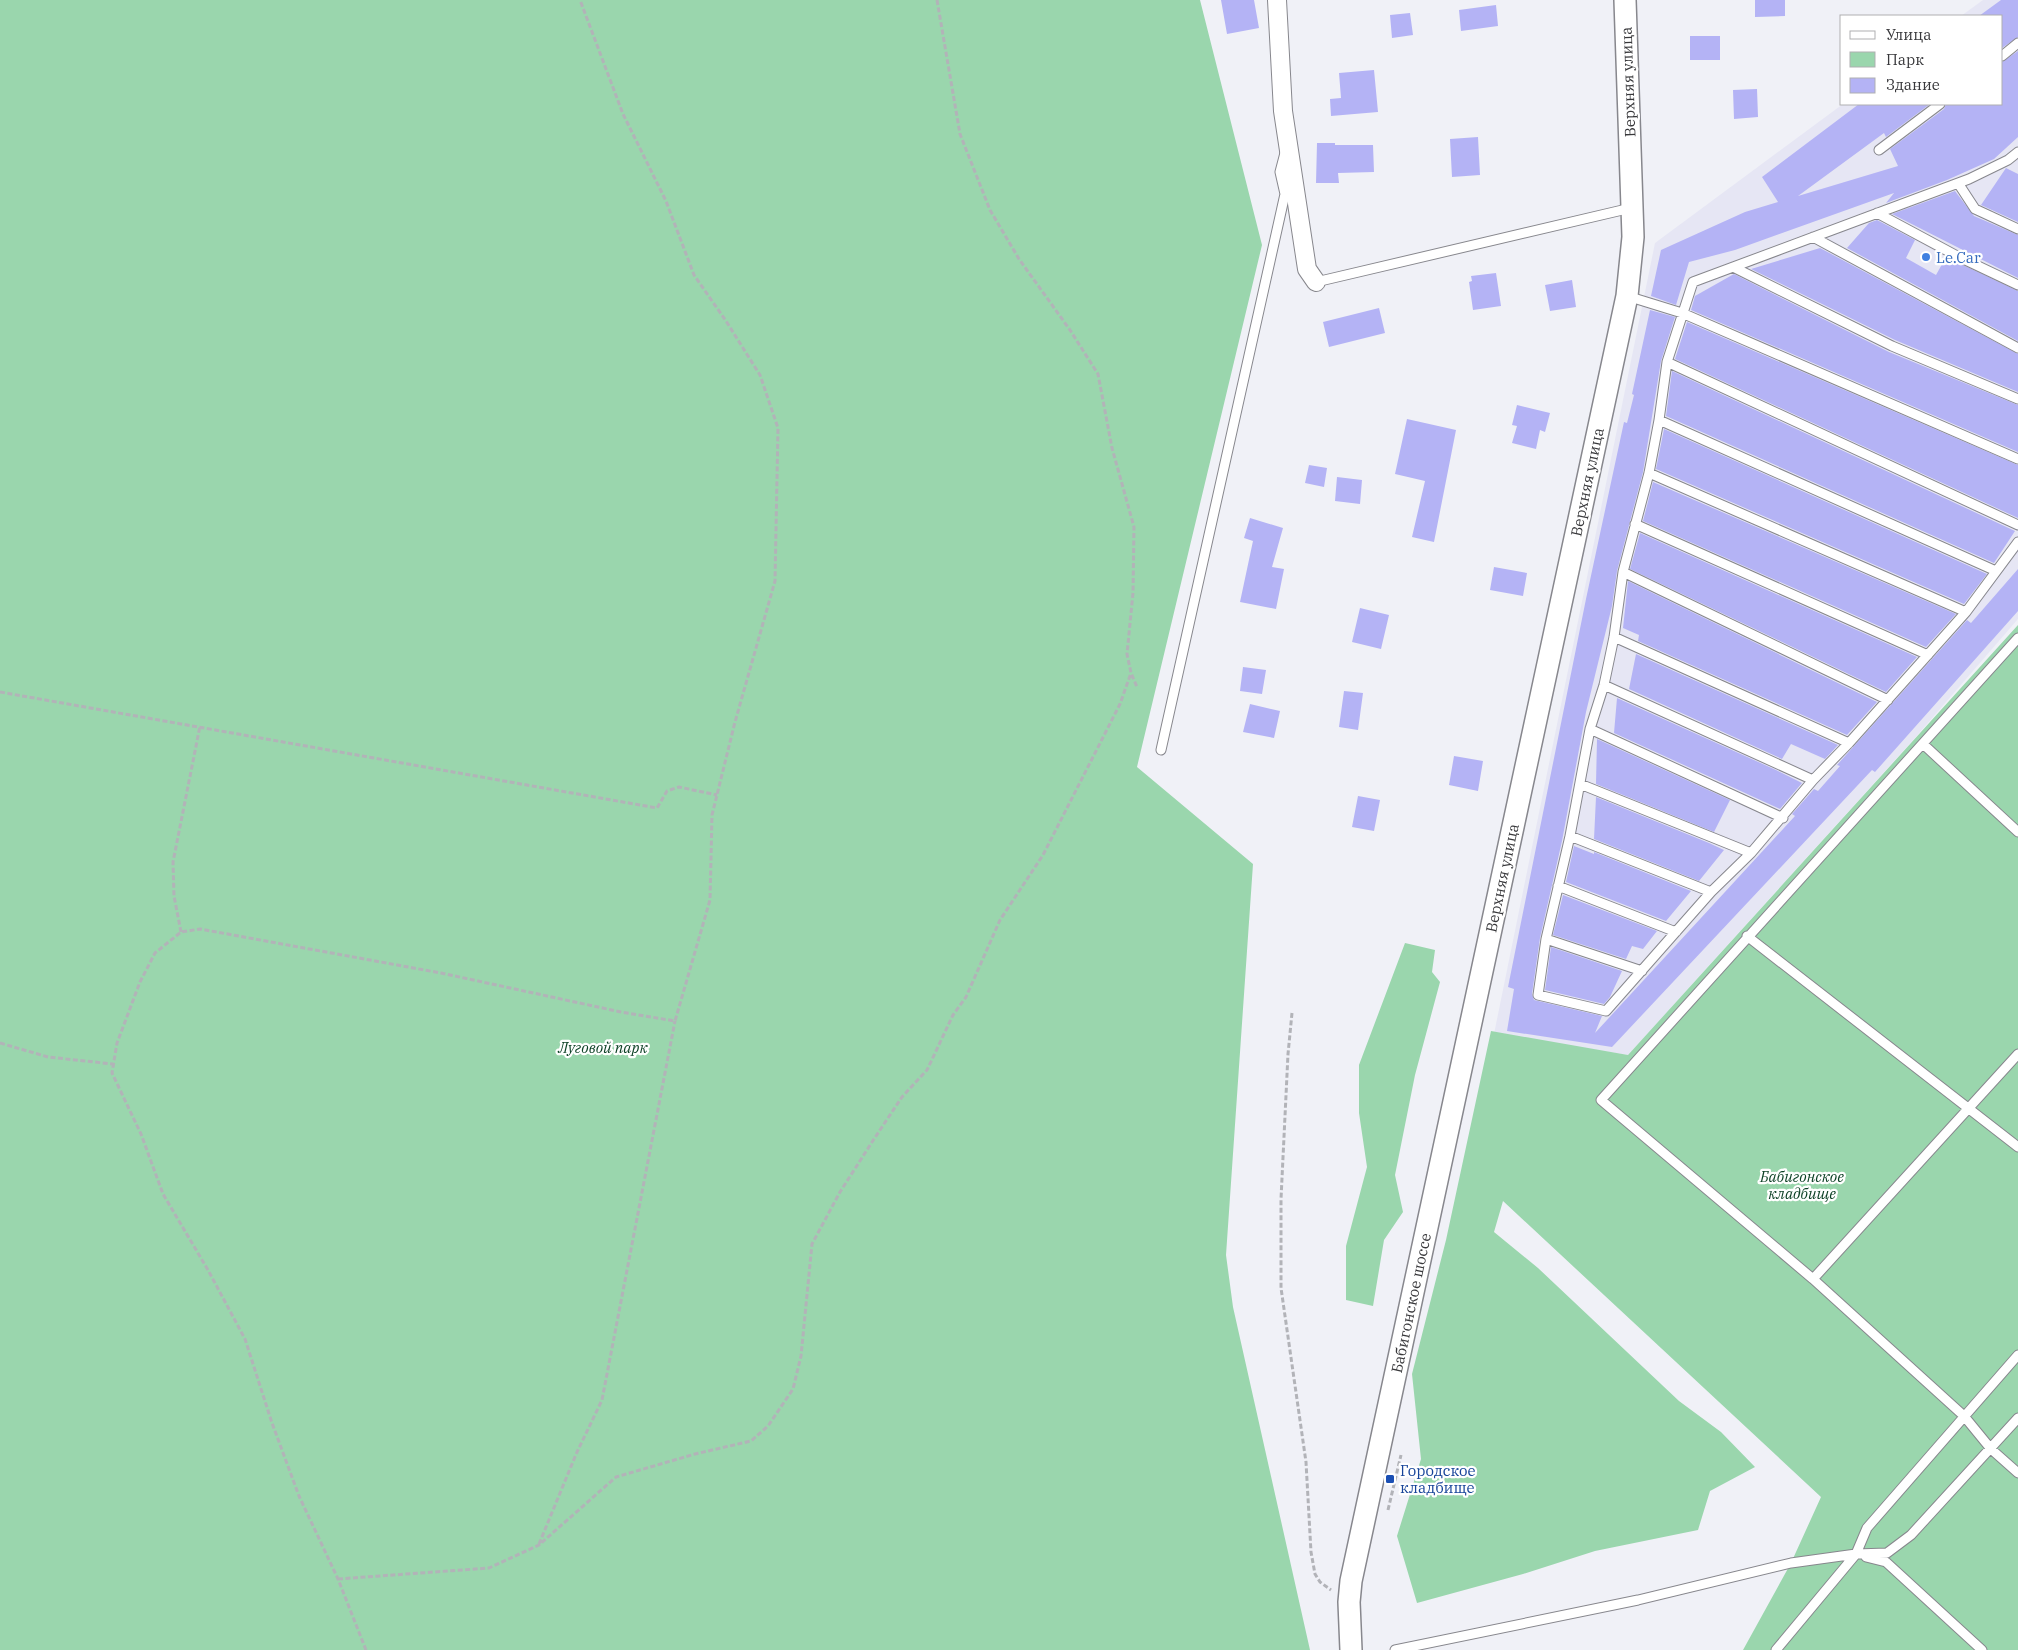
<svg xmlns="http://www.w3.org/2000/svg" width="2018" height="1650" viewBox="0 0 2018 1650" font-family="'IBM Plex Serif',serif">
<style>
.built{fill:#e6e6f4}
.green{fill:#9ad6ad}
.building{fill:#b4b3f5}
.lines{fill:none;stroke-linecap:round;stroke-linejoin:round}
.service-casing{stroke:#87878d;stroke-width:11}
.minor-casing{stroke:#87878d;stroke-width:20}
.tertiary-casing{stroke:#87878d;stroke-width:24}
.path{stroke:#b2b3b8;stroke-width:3;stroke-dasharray:5 2.5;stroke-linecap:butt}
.service{stroke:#fff;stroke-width:9}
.minor{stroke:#fff;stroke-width:18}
.tertiary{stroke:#fff;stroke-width:21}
.shop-dot{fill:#3f7fe0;stroke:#fff;stroke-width:2}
.transit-dot{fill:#1a4fb4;stroke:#fff;stroke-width:2}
.labels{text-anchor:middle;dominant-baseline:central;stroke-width:4.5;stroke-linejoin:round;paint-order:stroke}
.street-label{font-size:15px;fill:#38383b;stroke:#fff}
.shop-label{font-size:15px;fill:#366cbe;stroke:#fff;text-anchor:start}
.park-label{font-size:15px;font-style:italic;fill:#0a3f23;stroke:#fff}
.transit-label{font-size:15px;fill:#164399;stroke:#fff;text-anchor:start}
</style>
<rect width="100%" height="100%" fill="#f0f1f7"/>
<path class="built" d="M 1983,0 L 2018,0 L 2018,619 L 1914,739 L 1628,1055 L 1494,1034 L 1655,243 L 1843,104 L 2002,104 L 2002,16 L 1961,16 Z"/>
<path class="green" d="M 0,0 L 1200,0 L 1262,245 L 1137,767 L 1253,864 L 1226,1255 L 1233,1307 L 1310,1650 L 0,1650 Z
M 2018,625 L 2018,1650 L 1743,1650 L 1791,1563 L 1821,1497 L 1503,1201 L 1494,1232 L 1538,1268 L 1679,1401 L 1721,1432 L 1755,1467 L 1710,1491 L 1698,1530 L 1595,1551 L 1523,1574 L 1417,1603 L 1397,1536 L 1421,1459 L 1412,1374 L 1446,1240 L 1491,1031 L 1628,1055 Z
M 1405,943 L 1435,950 L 1432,972 L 1440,982 L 1415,1075 L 1395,1175 L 1403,1212 L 1384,1240 L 1373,1306 L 1346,1300 L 1346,1246 L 1367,1167 L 1359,1113 L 1359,1065 Z"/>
<path class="building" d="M 1221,0 L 1254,0 L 1259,28 L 1227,34 Z
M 1755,0 L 1785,0 L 1785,16 L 1755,17 Z
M 2001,0 L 2018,0 L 2018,37 L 2002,48 L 2002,16 L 1979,16 Z
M 1496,5 L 1498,26 L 1461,31 L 1459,10 Z
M 1410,13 L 1413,35 L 1392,38 L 1390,15 Z
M 1690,36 L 1720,36 L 1720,60 L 1690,60 Z
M 2018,51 L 2018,137 L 1994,159 L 1947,180 L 1886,203 L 1894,193 L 1735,250 L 1689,262 L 1676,305 L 1651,296 L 1661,250 L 1745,212 L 1778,202 L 1762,177 L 1859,104 L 1930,104 L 1886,137 L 1884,133 L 1798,196 L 1898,166 L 1890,149 L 1944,109 L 1946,104 L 2002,104 L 2002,62 Z
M 1374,70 L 1378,112 L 1331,116 L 1330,99 L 1341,98 L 1339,73 Z
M 1757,89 L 1758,117 L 1734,119 L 1733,90 Z
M 1478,137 L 1480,175 L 1452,177 L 1450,139 Z
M 1317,143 L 1335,143 L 1335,145 L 1373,145 L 1374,172 L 1338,173 L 1339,183 L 1316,183 Z
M 2006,168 L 2018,174 L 2018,222 L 1981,205 Z
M 1955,191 L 1974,216 L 2018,235 L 2018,278 L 1892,214 Z
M 1877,220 L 1915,240 L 1906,258 L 1936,275 L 1946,257 L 2018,291 L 2018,341 L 1847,248 L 1869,223 Z
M 1820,248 L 2018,354 L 2018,392 L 1895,340 L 1751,269 Z
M 1496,273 L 1501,306 L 1473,310 L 1469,282 L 1472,281 L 1471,276 Z
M 1734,274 L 1889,352 L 2018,405 L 2018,452 L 1691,310 L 1695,296 Z
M 1572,280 L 1576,307 L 1550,311 L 1545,285 Z
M 1379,308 L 1385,333 L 1329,347 L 1323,322 Z
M 1650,310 L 1675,317 L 1661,361 L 1643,472 L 1617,571 L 1612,606 L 1586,712 L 1562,841 L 1540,938 L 1532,994 L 1534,1000 L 1602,1016 L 1595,1033 L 1795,816 L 1792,814 L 1814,789 L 1818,791 L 1840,766 L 1837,765 L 1967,620 L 1971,623 L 2018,569 L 2018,611 L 1875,772 L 1872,770 L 1612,1047 L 1507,1031 L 1514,989 L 1508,987 L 1586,599 L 1624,422 L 1627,423 L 1634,395 L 1632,394 Z
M 1687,322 L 2018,465 L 2018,518 L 1675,359 Z
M 1672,371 L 2015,531 L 1994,563 L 1666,416 Z
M 1517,405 L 1550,413 L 1545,432 L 1540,430 L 1536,449 L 1512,443 L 1517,426 L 1512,425 Z
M 1407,419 L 1456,430 L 1434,542 L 1412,537 L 1425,481 L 1395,474 Z
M 1664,429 L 1987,574 L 1964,604 L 1656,469 Z
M 1309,465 L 1327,468 L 1324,487 L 1305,483 Z
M 1337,477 L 1362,480 L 1360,504 L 1335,501 Z
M 1653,482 L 1956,614 L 1926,647 L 1643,521 Z
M 1250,518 L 1283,528 L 1272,567 L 1284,569 L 1276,609 L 1240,602 L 1253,541 L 1244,538 Z
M 1640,533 L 1917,657 L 1886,692 L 1630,569 Z
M 1494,567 L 1527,573 L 1523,596 L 1490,590 Z
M 1628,581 L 1877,702 L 1847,735 L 1638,641 L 1639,635 L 1623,628 Z
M 1360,608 L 1389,615 L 1381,649 L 1352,642 Z
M 1636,654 L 1838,745 L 1825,759 L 1791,744 L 1782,759 L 1629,689 Z
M 1243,667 L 1266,670 L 1262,694 L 1240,691 Z
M 1344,691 L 1363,693 L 1358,730 L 1339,727 Z
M 1617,698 L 1776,770 L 1802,783 L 1780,809 L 1614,733 Z
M 1250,704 L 1280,711 L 1274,738 L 1243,732 Z
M 1597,739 L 1730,800 L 1714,832 L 1596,784 Z
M 1454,756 L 1483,761 L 1478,791 L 1449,785 Z
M 1358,796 L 1380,800 L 1374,831 L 1352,827 Z
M 1596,797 L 1709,843 L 1724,850 L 1699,881 L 1594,839 Z
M 1574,846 L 1594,854 L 1594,852 L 1691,891 L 1666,921 L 1566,882 Z
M 1563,895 L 1657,931 L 1643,949 L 1632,946 L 1626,959 L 1553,935 Z
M 1551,947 L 1622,971 L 1610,997 L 1604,1004 L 1545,990 Z"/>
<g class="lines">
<g class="service-casing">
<path id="service" d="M 2002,56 L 2018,43
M 1879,150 L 1940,104
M 2018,152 L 2008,160 L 1969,179 L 1693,282 L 1667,362 L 1659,420 L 1649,473 L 1623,572 L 1614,637 L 1604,685 L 1590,729 L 1570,836 L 1546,939 L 1538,995 L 1606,1011 L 1711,892 L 1751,853 L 1813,780 L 1849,743 L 1966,612 L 2018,542
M 1958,183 L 1975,209 L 2018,229
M 1877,213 L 1959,257 L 2018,285
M 1813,237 L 2018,348
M 1733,267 L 1892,346 L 2018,399
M 1316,282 L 1631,208
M 1627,296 L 1682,313 L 2018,459
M 1667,362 L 2018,525
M 1659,420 L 1996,571
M 1649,473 L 1966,612
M 1635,524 L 1928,655
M 1623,572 L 1888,700
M 1614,637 L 1849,743
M 2018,638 L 1601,1100 L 1813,1279 L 1964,1416 L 1991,1449 L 2018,1473
M 1604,685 L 1813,780
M 1590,729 L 1783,818
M 1923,744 L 2018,832
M 1161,750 L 1285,194 L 1280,172 L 1285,153
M 1580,784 L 1751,853
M 1570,836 L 1711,892
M 1558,886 L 1676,932
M 1747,936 L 2018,1147
M 1546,939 L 1642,971
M 1813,1279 L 2018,1054
M 1866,1557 L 1886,1562 L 1982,1650
M 1395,1650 L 1638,1600 L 1791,1563 L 1856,1554 L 1887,1553 L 1911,1535 L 2018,1418
M 1776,1650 L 1856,1554 L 1867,1528 L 2018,1355"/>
</g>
<g class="minor-casing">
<path id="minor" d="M 1277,0 L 1283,111 L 1307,269 L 1316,282"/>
</g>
<g class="tertiary-casing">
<path id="tertiary" d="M 1351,1650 L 1349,1602 L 1351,1581 L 1627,296 L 1633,237 L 1625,0"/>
</g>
<path class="path" d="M 937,0 L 960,134 L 990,210 L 1019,259 L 1070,330 L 1098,374 L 1112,448 L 1134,527 L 1133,593 L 1127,654 L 1131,673 L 1137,687
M 0,692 L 657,808 L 667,791 L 679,787 L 717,795
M 181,932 L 174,896 L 173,862 L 200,726
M 1292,1013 L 1288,1054 L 1281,1199 L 1281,1288 L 1306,1462 L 1311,1552 L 1315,1574 L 1320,1582 L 1331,1590
M 0,1043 L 48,1057 L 113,1064
M 1388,1510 L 1401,1455
M 539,1544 L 577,1452 L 602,1400 L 675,1021
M 338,1579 L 489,1568 L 539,1545 L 616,1477 L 695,1454 L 751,1441 L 768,1426 L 793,1389 L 801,1356 L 812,1244 L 840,1192 L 874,1139 L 902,1097 L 927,1070 L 953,1015 L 966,997 L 1000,920 L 1043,855 L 1120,704 L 1131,673
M 366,1650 L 338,1579 L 299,1496 L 272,1423 L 245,1339 L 208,1270 L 163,1194 L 141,1134 L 112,1073 L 117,1043 L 140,982 L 155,953 L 181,932 L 200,929 L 441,973 L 621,1012 L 675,1021 L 710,900 L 712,815 L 735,722 L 775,581 L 778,428 L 760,375 L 726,321 L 694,275 L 666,201 L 623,114 L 580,0"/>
<use href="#service" class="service"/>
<use href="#minor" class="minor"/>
<use href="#tertiary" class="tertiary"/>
</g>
<circle class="shop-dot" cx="1926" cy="257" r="5"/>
<rect class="transit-dot" x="1385" y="1474" width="10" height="10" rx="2.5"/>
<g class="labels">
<g class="street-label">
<text transform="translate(1628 82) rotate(-92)">Верхняя улица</text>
<text transform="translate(1587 482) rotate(-78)">Верхняя улица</text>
<text transform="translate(1502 878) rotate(-78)">Верхняя улица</text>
<text transform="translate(1411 1303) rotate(-78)">Бабигонское шоссе</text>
</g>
<g class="shop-label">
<text x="1936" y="257">Le.Car</text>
</g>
<g class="park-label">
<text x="603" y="1047">Луговой парк</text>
<text x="1802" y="1176">Бабигонское<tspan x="1802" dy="17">кладбище</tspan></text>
</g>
<g class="transit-label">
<text x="1400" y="1470">Городское<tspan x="1400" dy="17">кладбище</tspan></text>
</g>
</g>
<rect x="1840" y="15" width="162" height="90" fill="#ffffff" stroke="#afafb1"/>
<rect x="1850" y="31" width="25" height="8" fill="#ffffff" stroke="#afafb1"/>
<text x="1886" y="40" font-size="15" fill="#38383b">Улица</text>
<rect x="1850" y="52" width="25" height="15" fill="#9ad6ad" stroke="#afafb1"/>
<text x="1886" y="65" font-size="15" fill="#38383b">Парк</text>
<rect x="1850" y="78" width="25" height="15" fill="#b4b3f5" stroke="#afafb1"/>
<text x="1886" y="90" font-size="15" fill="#38383b">Здание</text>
</svg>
